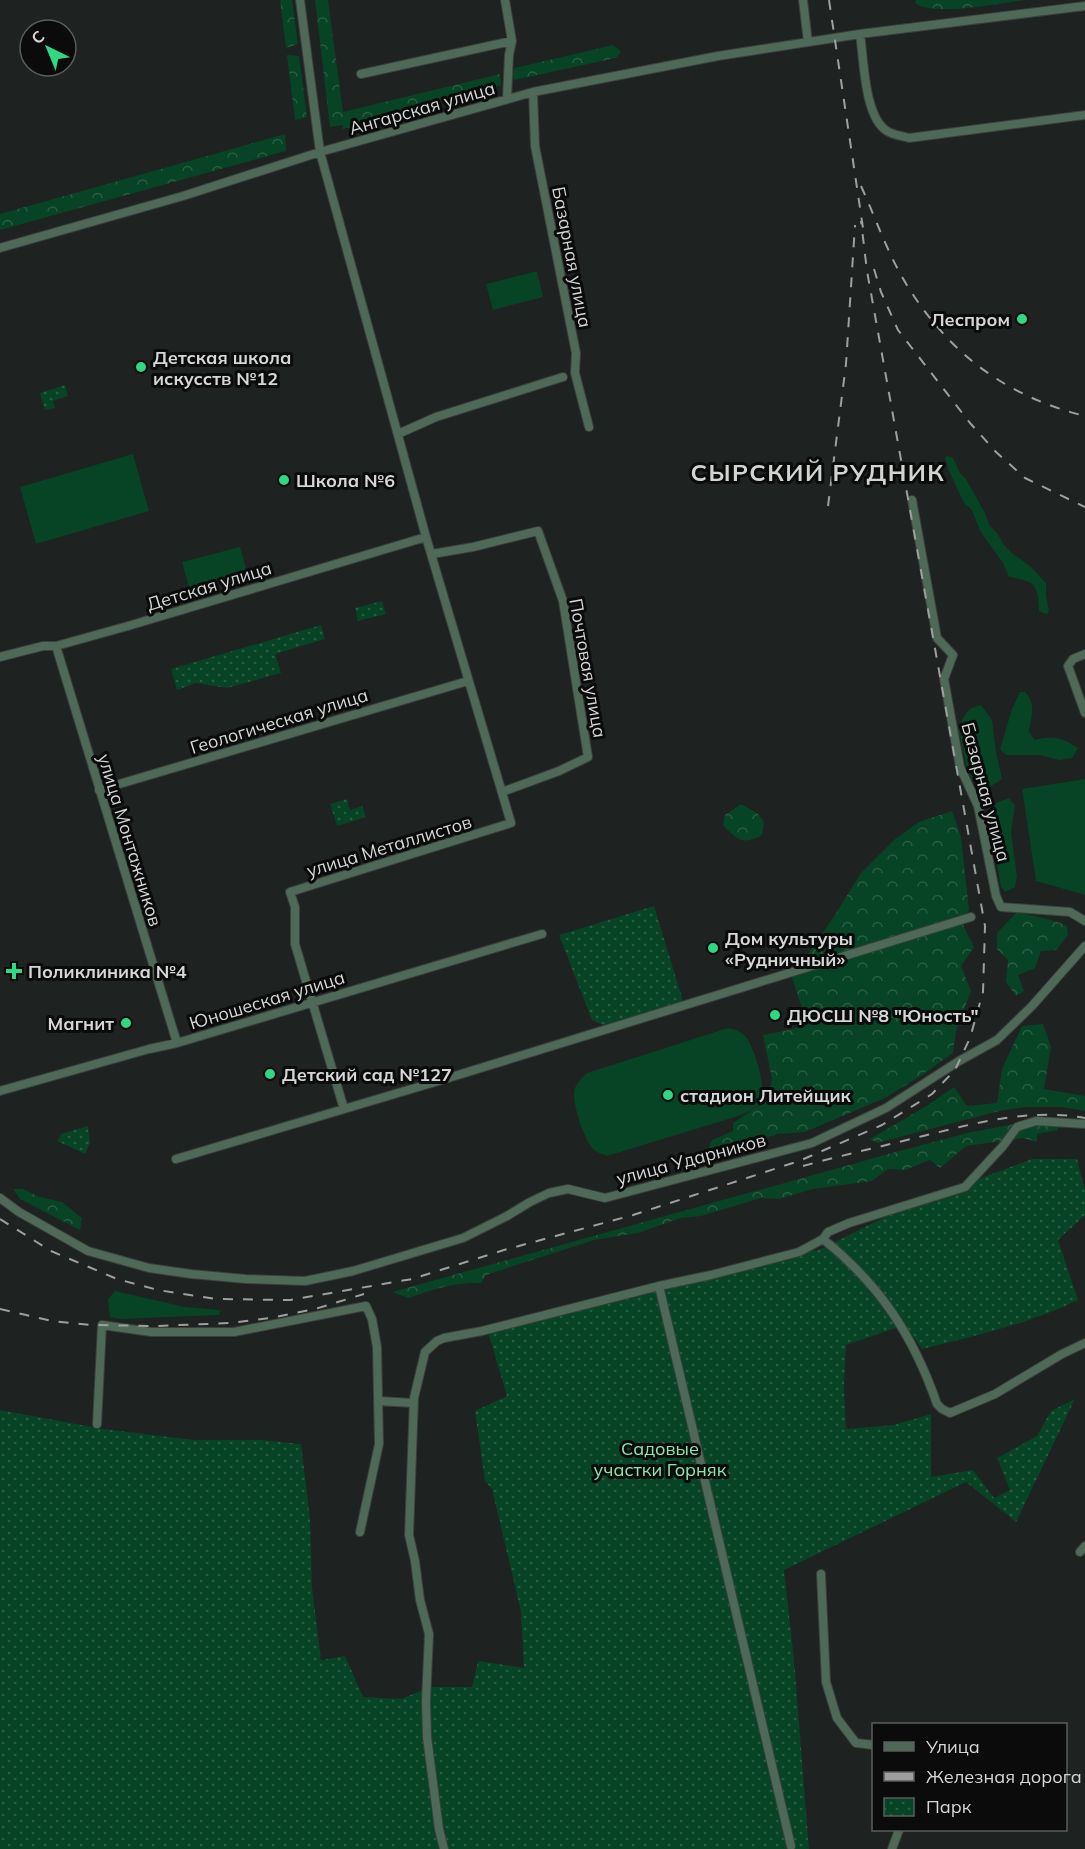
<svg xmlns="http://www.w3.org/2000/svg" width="1085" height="1849" viewBox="0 0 1085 1849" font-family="Mulish,sans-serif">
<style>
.grass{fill:#074325}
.forest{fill:url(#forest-crowns)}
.park{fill:url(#park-dots)}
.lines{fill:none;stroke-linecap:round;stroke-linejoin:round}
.street-casing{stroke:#3b3f3d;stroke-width:10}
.street{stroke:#4f6958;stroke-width:8}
.rail{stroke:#9ea09f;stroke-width:2;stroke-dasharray:10 10;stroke-linecap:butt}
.poi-dot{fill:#2fd883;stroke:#0a0b0a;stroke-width:2}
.labels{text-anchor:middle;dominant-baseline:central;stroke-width:6;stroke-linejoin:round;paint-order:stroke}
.street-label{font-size:18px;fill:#d5d7d6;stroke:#0a0b0a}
.poi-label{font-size:18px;font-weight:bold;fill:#d5d7d6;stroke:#0a0b0a;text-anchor:start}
.park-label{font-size:18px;fill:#8ae6ac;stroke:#0a0b0a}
.district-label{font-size:24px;font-weight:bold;letter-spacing:1.5px;fill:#d0d5d1;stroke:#0a0b0a}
</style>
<defs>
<pattern id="forest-crowns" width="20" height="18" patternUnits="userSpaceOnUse" patternTransform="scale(1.5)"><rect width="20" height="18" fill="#074325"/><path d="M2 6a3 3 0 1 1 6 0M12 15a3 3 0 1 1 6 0" fill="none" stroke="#2a5d44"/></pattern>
<pattern id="park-dots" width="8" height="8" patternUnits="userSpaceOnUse" patternTransform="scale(1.5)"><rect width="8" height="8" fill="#074325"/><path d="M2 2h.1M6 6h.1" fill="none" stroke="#2a5d44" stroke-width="1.8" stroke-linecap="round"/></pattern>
</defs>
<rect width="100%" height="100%" fill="#1e2220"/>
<path class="grass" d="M 537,271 L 543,297 L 493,310 L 486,284 Z
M 133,454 L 149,511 L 36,544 L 20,487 Z
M 948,456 L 953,458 L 960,473 L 966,479 L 985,513 L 989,525 L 997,533 L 1004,545 L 1013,554 L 1030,566 L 1046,583 L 1046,596 L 1049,611 L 1047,614 L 1039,611 C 1038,585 1036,581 1009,577 L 1003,563 L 980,531 L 972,510 L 964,503 L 948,469 L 945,457 Z
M 240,547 L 248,575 L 190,591 L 182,562 Z
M 1020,692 L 1025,692 C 1037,704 1031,717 1029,732 L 1035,740 C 1053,735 1063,738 1078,748 L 1072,758 L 1059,760 L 1039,755 L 1006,755 L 1000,749 L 1012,709 Z
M 981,705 L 992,720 L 996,752 L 1002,779 L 982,792 C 964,776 965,752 958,730 C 963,717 966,708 981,705 Z
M 1085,779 L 1085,895 L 1036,881 L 1022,789 Z
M 1009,798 L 1015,805 L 1011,833 L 1017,876 L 1015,887 L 1005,892 L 1001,887 L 988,812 L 996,803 Z
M 728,1028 C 734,1029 740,1031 745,1036 C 754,1045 766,1087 762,1099 C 757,1110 745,1113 735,1117 L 607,1156 C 603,1154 598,1153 594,1150 C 584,1140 573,1106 574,1092 C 575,1084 582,1078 587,1073 Z
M 115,1291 L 185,1307 L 221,1310 L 219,1315 L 120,1319 L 110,1317 L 108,1299 Z"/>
<path class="forest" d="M 280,0 L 292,0 L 298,44 L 286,48 Z
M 315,0 L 328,0 L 343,112 L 500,74 L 501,85 L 352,127 L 342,129 L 343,125 L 330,127 Z
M 916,0 L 1025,0 C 1000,3 933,17 915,3 Z
M 613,45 L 621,52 L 616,58 L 514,80 L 512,74 L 515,68 Z
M 287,55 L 299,56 L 307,117 L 295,120 Z
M 285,134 L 286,151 L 0,230 L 0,214 Z
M 741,804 L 757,813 L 764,822 L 762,835 C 742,846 738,839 723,826 L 725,815 Z
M 952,811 L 961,837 L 969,910 L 962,923 L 974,947 L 961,966 L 971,991 L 956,1031 L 953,1053 L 922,1075 L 885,1098 L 805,1132 L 778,1134 L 721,1152 L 708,1150 L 712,1140 L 733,1131 L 733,1123 L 767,1100 L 772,1079 L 763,1035 L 794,1029 L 805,1018 L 792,977 L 833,918 L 861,873 L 894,840 L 919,822 Z
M 1017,912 C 1034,917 1051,918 1067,926 L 1068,935 L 1056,950 L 1041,951 L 1035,968 L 1018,975 L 1024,991 L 1016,996 L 1006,982 L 1008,960 L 997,949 L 997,933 Z
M 1043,1024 L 1051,1047 L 1044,1089 L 1085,1096 L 1085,1111 L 1062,1107 L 1025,1107 L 999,1111 L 877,1143 L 870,1139 L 928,1105 L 954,1087 L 967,1106 L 997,1103 L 1002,1069 L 1022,1026 Z
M 1024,1122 L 1058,1125 L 1058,1130 L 1037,1134 L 1037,1142 L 1023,1138 L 966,1146 L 940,1168 L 930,1160 L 905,1170 L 888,1169 L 872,1181 L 813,1189 L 779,1199 L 761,1198 L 701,1216 L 681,1218 L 638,1233 L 594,1240 L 486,1275 L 481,1283 C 455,1282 433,1289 409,1298 L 392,1292 L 892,1153 L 967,1133 Z
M 13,1189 L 23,1189 L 40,1197 L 62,1202 L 82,1218 L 80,1230 L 20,1199 Z"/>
<path class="park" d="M 65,385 L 68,396 L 53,401 L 55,408 L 45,410 L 40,393 Z
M 382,601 L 386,614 L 358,621 L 355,608 Z
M 321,625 L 325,639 L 275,654 L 281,673 L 227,688 L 196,683 L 177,690 L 171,669 Z
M 347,799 L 350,810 L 362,806 L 366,817 L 337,826 L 330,804 Z
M 654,906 L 683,1001 L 603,1025 L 592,1020 L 559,935 Z
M 88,1126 L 90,1143 L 85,1154 L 57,1141 L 61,1134 Z
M 1032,1159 L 1077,1159 L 1085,1190 L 1085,1215 L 1058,1240 L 1078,1300 C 1029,1324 975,1336 922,1349 L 905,1325 L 846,1345 L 844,1388 L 846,1429 L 894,1425 L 931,1414 L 931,1477 L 973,1470 L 994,1498 L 1010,1490 L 997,1458 L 1037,1436 L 1051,1411 L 1075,1399 L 1016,1522 L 966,1482 L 784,1570 L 794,1660 L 809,1849 L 0,1849 L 0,1410 L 103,1429 L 194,1440 L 262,1440 L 301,1444 L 310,1518 L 312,1587 L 321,1660 L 345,1656 L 363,1697 L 401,1699 L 430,1687 L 472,1687 L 478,1661 L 524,1668 L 521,1612 L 492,1489 L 485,1481 L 475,1411 L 507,1396 L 488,1332 L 799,1252 L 819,1250 L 909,1205 Z"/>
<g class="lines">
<g class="street-casing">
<path id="street" d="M 300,0 L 320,152 L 426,537 L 511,823 L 290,892 L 295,907 L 295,944 L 344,1109
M 505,0 L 512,41 L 509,55 L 507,99
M 803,0 L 808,42
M 860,34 C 864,59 864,117 887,131 C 893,135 902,136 909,138 L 1085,115
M 361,74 L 512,41
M 533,92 L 535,146 L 576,353 L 575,373 L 589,427
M 0,248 L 183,196 L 320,152 L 533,92 L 718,56 L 860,34 L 1085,6
M 398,434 L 436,417 L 563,377
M 912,500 L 937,638 L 953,655 L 944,679 L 960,767 L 978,806 L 996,896 L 1001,907 L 1070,912 L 1085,921
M 432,554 L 473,547 L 538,531 L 563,601 L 588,757 L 559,771 L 502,792
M 56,646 L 177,1043
M 1085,654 L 1073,659 L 1068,666 L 1085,713
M 0,657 L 43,646 L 56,646 L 128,626 L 426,537
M 99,790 L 468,681
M 0,1091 L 149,1049 L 177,1043 L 542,934
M 1085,1124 L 1036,1121 L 1017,1127 L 1003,1146 L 965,1187 L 849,1223 L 828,1232 L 823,1239 C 880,1285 913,1335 937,1404 L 942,1409 L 950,1413 L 995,1394 L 1062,1354 L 1085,1343
M 176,1159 L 445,1079 L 971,917
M 0,1198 L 19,1212 L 88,1251 L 149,1268 L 191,1274 L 246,1279 L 305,1281 L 353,1271 L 463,1238 L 507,1216 L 530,1202 L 549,1193 L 568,1189 L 605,1198 L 812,1143 L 886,1108 L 959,1061 L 997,1040 L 1032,1006 L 1085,946
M 379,1401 L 413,1403
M 97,1424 L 102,1325 L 151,1332 L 234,1332 L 366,1306 L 372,1319 L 377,1347 L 379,1444 L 360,1532
M 1080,1552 L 1085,1546
M 821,1574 L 826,1682 L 837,1718 L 856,1743 L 874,1745
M 791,1846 L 659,1286 L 711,1275 L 799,1252 L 823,1239
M 444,1849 L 439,1829 L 427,1737 L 426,1701 L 429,1634 L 420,1600 L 415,1561 L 409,1535 L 414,1398 L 425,1352 L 437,1341 L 444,1338 L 482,1331 L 659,1286
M 892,1849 L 899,1830"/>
</g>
<use href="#street" class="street"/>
<path class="rail" d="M 829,0 L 863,228
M 861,186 C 877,221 889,258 910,290 C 953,357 1009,397 1085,416
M 874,269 L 881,292 L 898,330 L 970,423 L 996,452 L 1025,478 L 1085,507
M 828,506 L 846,364 L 855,225
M 803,1166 C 843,1155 883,1146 923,1136 C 976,1123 1030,1108 1085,1118
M 0,1219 L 51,1251 L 117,1279 L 158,1290 L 216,1299 L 290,1300 L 412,1279 L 504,1250 L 633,1215 L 799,1161 L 882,1125 L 932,1094 L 955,1070 L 970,1038 L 983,992 L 985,926 L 867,271 L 861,221
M 0,1309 L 52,1321 L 92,1325 L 156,1326 L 231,1323 L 271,1318 L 315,1309 L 364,1294"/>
</g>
<g class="poi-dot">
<circle cx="1022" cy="319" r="6"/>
<circle cx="141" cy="367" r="6"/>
<circle cx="284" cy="480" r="6"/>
<circle cx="713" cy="948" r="6"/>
<path d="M11 962h6v6h6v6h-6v6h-6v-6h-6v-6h6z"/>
<circle cx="775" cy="1015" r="6"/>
<circle cx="126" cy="1023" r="6"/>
<circle cx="270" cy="1074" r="6"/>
<circle cx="668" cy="1095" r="6"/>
</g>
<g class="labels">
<g class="street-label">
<text transform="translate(422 108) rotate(-16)">Ангарская улица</text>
<text transform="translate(572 257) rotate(79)">Базарная улица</text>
<text transform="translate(209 586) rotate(-17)">Детская улица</text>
<text transform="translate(588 668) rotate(80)">Почтовая улица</text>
<text transform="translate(279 721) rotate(-17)">Геологическая улица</text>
<text transform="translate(986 792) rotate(75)">Базарная улица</text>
<text transform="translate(130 840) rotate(73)">улица Монтажников</text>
<text transform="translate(389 846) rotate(-17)">улица Металлистов</text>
<text transform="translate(267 1000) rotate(-17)">Юношеская улица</text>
<text transform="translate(691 1159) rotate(-15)">улица Ударников</text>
</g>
<g class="poi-label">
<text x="1010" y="319" text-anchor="end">Леспром</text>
<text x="153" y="357">Детская школа<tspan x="153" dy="21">искусств №12</tspan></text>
<text x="296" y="480">Школа №6</text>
<text x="725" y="938">Дом культуры<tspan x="725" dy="21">«Рудничный»</tspan></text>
<text x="28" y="971">Поликлиника №4</text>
<text x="787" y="1015">ДЮСШ №8 "Юность"</text>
<text x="114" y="1023" text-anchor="end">Магнит</text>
<text x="282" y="1074">Детский сад №127</text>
<text x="680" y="1095">стадион Литейщик</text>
</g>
<g class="park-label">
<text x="660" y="1448">Садовые<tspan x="660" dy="21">участки Горняк</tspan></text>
</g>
<g class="district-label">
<text x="818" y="472">СЫРСКИЙ РУДНИК</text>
</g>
</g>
<rect x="872" y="1723" width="195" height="108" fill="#0a0b0a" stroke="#5b5d5c" stroke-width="1.5"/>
<rect x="884" y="1742" width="30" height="9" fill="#4f6958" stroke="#5b5d5c" stroke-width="1.5"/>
<text x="926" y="1753" font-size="18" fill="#d5d7d6">Улица</text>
<rect x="884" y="1772" width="30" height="9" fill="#9ea09f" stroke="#5b5d5c" stroke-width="1.5"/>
<text x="926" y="1783" font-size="18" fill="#d5d7d6">Железная дорога</text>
<rect x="884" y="1798" width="30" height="18" fill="url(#park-dots)" stroke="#5b5d5c" stroke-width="1.5"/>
<text x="926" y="1813" font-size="18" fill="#d5d7d6">Парк</text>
<g transform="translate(48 48) rotate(317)"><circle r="28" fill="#0a0b0a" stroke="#5b5d5c" stroke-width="1.5"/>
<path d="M0-4.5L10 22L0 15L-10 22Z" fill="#2fd883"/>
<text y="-9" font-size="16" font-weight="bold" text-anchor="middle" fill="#d5d7d6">С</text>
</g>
</svg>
